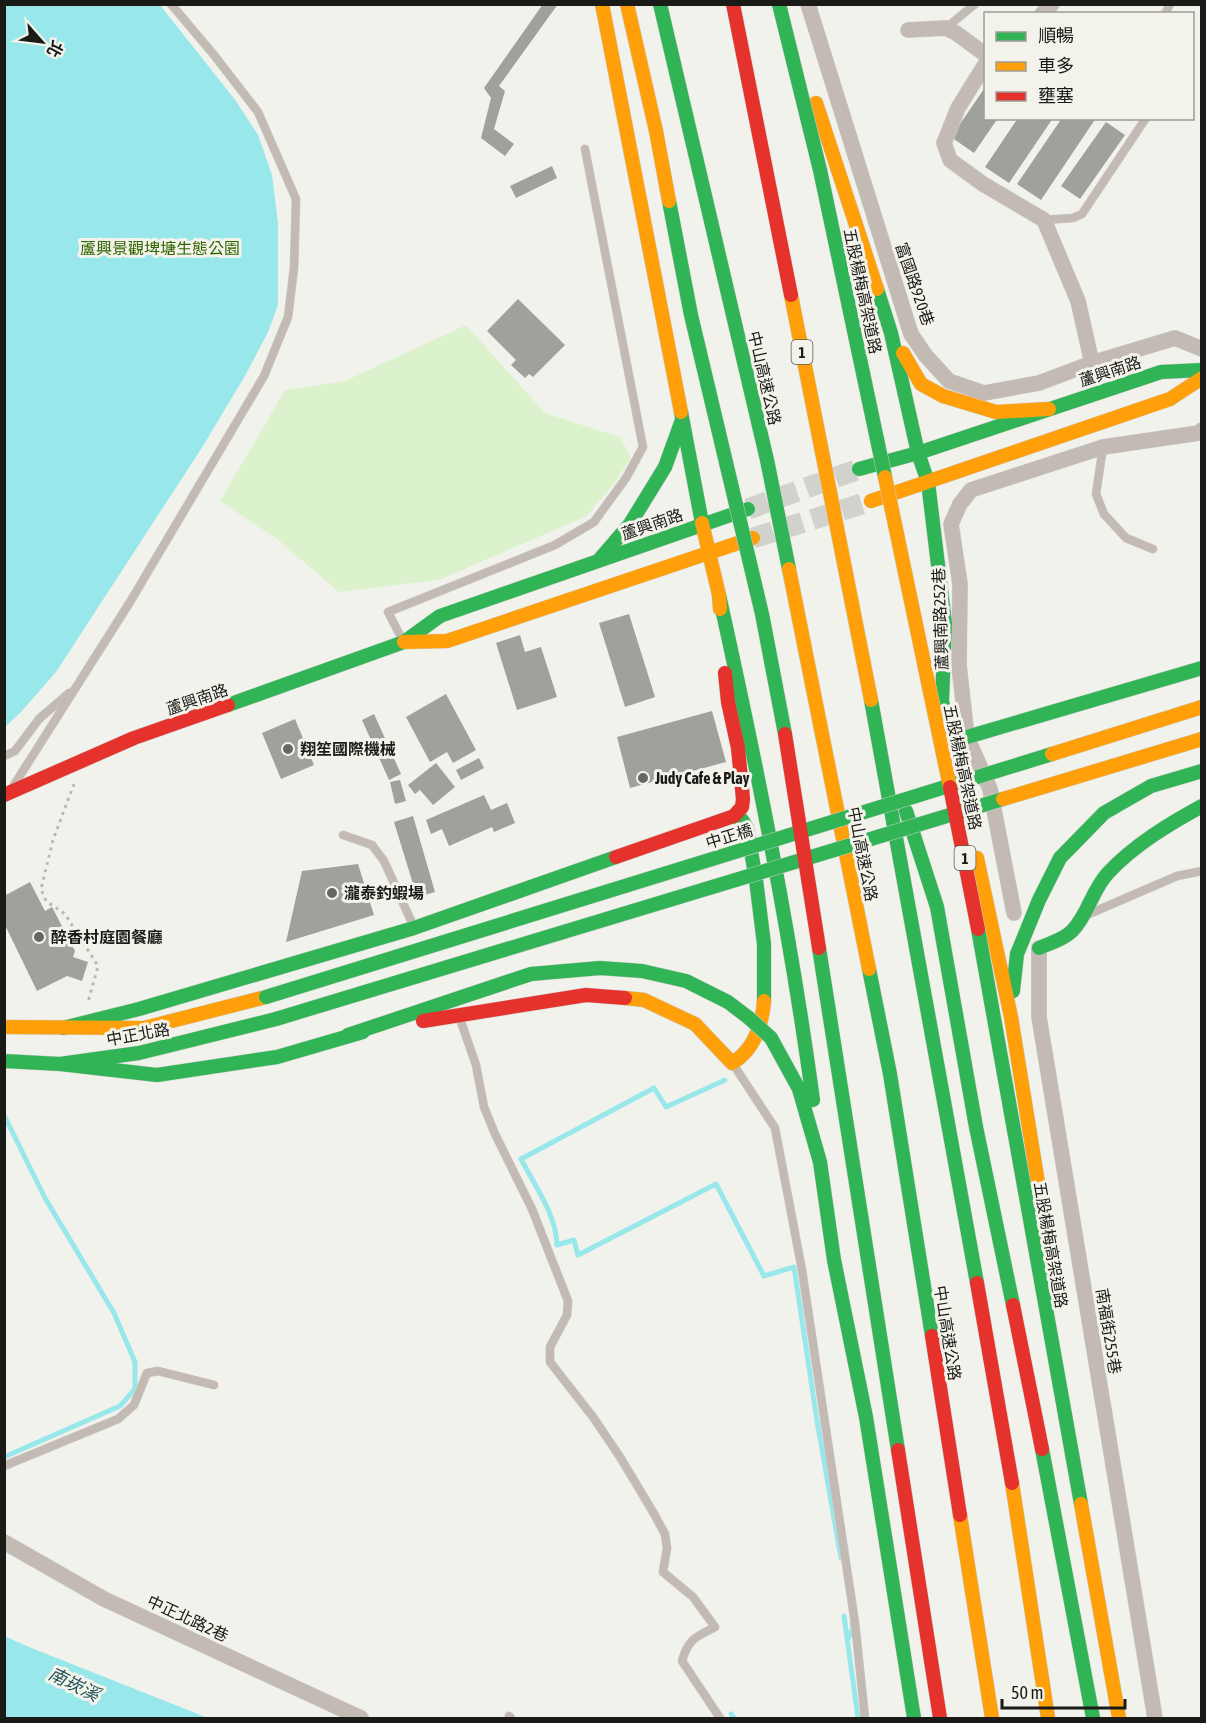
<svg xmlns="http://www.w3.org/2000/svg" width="1206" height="1723" viewBox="0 0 1206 1723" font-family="'Asap Condensed','Noto Sans TC',sans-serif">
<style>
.green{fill:#dbf2cd}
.water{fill:#98e7eb}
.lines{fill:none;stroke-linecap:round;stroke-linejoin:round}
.stream{stroke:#98e7eb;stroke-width:5}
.building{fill:#a0a09c}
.secondary-tunnel{stroke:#d2d2cd;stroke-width:21;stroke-dasharray:21 10;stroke-linecap:butt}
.lane-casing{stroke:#cfcfcc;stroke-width:9}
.street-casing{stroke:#cfcfcc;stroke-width:16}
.fast-casing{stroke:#cfcfcc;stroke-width:15}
.slow-casing{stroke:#cfcfcc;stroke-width:15}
.jam-casing{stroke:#cfcfcc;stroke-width:15}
.path{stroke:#bdb7b2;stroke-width:3;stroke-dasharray:3 4.5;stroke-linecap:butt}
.lane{stroke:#c3bab4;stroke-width:8}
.street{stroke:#c3bab4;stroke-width:15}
.fast{stroke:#30b455;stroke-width:14}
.slow{stroke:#ff9f0a;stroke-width:14}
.jam{stroke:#e5322d;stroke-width:14}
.fast-bridge-casing{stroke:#cfcfcc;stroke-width:15;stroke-linecap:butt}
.slow-bridge-casing{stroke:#cfcfcc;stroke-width:15;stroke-linecap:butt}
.jam-bridge-casing{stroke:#cfcfcc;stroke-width:15;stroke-linecap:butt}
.fast-bridge{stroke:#30b455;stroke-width:14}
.slow-bridge{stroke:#ff9f0a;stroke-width:14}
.jam-bridge{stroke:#e5322d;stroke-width:14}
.poi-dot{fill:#666662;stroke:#f4f3eb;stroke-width:2}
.labels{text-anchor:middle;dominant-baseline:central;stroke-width:6;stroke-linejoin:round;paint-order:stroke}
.shield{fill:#f4f3eb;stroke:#5b5b57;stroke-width:1.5}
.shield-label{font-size:15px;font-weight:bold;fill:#1a1a17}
.park-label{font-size:16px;fill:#306400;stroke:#f4f3eb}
.street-label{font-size:16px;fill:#1a1a17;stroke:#f4f3eb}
.poi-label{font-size:16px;font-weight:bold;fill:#1a1a17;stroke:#f4f3eb;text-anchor:start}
.water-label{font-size:18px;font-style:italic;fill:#225357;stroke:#f4f3eb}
</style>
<rect width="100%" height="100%" fill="#f2f2ed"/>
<path class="green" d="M 466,325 L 545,413 L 620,437 L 631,458 L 616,481 L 587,516 L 439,580 L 339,592 L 277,539 L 220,501 L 285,390 L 345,381 Z"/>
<path class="water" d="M 5,4 L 160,5 L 236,101 L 258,135 L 272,175 L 278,223 L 278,305 L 268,332 L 246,374 L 203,446 L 56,672 L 21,712 L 5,727 Z
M 4,1636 L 29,1647 L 208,1718 L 5,1718 Z"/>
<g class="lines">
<path class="stream" d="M 725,1080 L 666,1107 L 654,1088 L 521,1159 C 535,1186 556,1214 557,1245 L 574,1240 L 578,1255 L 716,1184 L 764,1276 L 794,1267 L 817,1421 L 841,1558
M 4,1115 L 45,1198 L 114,1313 L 135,1362 L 135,1389 L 120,1406 L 4,1457
M 844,1616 L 858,1718
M 848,1639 L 853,1628 L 852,1623
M 731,1714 L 734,1718"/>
</g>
<path class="building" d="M 543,4 L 558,4 L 499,86 L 505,91 L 494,129 L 514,144 L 505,156 L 481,138 L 491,98 L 484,88 Z
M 986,86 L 986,118 L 998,118 L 974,153 L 951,137 Z
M 1018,118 L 1053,118 L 1009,183 L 985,167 Z
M 1062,118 L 1096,118 L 1041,200 L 1017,184 Z
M 1106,122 L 1125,135 L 1080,199 L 1061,186 Z
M 552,166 L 557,178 L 516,198 L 510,186 Z
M 518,299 L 565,345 L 533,377 L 529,374 L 525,378 L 511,365 L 516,360 L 487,331 Z
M 629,614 L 655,697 L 625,707 L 599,623 Z
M 520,635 L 525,652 L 541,647 L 557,697 L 517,710 L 496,643 Z
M 446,694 L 476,750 L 453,763 L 447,752 L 430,762 L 406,717 Z
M 712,711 L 726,762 L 630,788 L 617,737 Z
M 374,714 L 401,774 L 389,780 L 362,720 Z
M 295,719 L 314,765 L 281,779 L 262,733 Z
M 479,758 L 484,768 L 461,780 L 456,770 Z
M 436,763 L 455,787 L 433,805 L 420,790 L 415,794 L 408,785 Z
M 400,780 L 406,801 L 395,804 L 390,782 Z
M 484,795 L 491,810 L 507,803 L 515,823 L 494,832 L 492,827 L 449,846 L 442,829 L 431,834 L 426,820 Z
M 413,816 L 435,892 L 417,897 L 394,822 Z
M 358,864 L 374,915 L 286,942 L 302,871 Z
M 30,882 L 45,911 L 52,907 L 75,951 L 73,957 L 88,962 L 82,981 L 67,976 L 37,991 L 4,923 L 4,896 Z"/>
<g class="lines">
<path class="secondary-tunnel" d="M 748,509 L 859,469
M 753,538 L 871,501"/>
<g class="lane-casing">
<path id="lane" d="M 1165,14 L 1170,4
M 946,28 L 975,4
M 1044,220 L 1073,218 L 1082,214 L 1146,118
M 1103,447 L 1096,494 L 1104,514 L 1126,538 L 1153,549
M 403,641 L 388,612 L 555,545 L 594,522 L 626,478 L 643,447 L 585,149
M 4,756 L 15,751 L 39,719 L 69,693
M 14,785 L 130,602 L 264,376 L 288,317 L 294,268 L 296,199 L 258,112 L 214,55 L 171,4
M 343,835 L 372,845 L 384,861 L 413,925
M 1089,914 L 1177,876 L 1202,871
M 459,1016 L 476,1065 L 484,1107 L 495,1134 L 532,1209 L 568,1301 L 567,1315 L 550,1347 L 550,1362 L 593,1417 L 620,1457 L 653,1512 L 665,1534 L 667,1548 L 663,1572 L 693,1597 L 715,1627 C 696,1637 688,1639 682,1661 L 720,1718
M 733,1064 L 775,1128 L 802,1270 L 855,1623 L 865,1718
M 4,1466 L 118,1419 L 134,1405 L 147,1373 L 158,1371 L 214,1385
M 509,1716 L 511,1718"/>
</g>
<g class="street-casing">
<path id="street" d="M 808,4 L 911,334 L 926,356 L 949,381 L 984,393 L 1039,383 L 1092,363 L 1175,338 L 1202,349
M 1042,14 L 1052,4
M 908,30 L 946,28 L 956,33 L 986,55
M 986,63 L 958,108 L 944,143 L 950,160 L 983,184 L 1044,220 L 1078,301 L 1092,363
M 1014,913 L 990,789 L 967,737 L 959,665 L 960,584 L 951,524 L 960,504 L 971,490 L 1103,447 L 1199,433 L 1202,430
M 1039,948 L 1039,1017 L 1155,1718
M 4,1542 L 104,1599 L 361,1718"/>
</g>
<g class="fast-casing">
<path id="fast" d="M 660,4 L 767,460 L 789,569
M 877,289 L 891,333 L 918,453 L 928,482 L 945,623 L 942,701 L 946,720
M 681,412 L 702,523
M 859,469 L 918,453 L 1161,372 L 1202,370
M 599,560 L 630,524 L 665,467 L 682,420
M 719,595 C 756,762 790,930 813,1100
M 871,700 L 977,1283
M 228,705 L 404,642 L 440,616 L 748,509
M 967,737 L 1202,668
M 906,811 L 937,907 L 976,1127 L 1013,1305
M 734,816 L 742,820 L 747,828 L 756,880 L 764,944 L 764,1001
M 1039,948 C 1050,943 1063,940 1072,931 C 1088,915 1092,890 1108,873 C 1134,845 1169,824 1202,806
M 869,969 L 890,1074 L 932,1336
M 1013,991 L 1017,954 L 1039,900 L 1060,858 L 1104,813 L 1151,786 L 1202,771
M 63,1028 L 139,1009 L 414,928 L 616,857
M 348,1035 L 531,974 L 600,968 L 642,971 L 686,981 L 728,1002 L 749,1018
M 771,1038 L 799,1089 L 820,1162 L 834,1260 L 866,1417 L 914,1718
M 4,1061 L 60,1064 L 139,1053 L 276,1019
M 60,1064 L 157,1075 L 277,1057 L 363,1032
M 1042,1449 L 1093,1718"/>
</g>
<g class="slow-casing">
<path id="slow" d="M 602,4 L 681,412
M 816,103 L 877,289
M 791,295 L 871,700
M 903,353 L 921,384 L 943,396 L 996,412 L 1049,409
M 871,501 L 1170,399 L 1202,378
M 702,523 L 719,595 L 720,609
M 789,569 L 869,969
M 404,642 L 447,641 L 753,538
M 977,858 L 1011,1017 L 1047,1238
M 625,998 L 644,1000 L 695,1024 L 732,1063 C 754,1050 762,1025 764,1001
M 4,1027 L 144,1028 L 266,997
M 1012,1483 L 1048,1718
M 960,1515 L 992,1718"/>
</g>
<g class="jam-casing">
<path id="jam" d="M 733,4 L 791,295
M 4,795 L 134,738 L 228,705
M 616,857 L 734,816 L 742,807 L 743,799 L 738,748 L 728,702 L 725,673
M 423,1021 L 586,995 L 625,998
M 977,1283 L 1012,1483
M 1013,1305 L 1042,1449
M 932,1336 L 960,1515"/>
</g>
<path class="path" d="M 74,784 L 53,840 L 41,889 L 46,901 L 65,914 L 98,966 L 88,1002"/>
<use href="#lane" class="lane"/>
<use href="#street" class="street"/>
<use href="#fast" class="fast"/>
<use href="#slow" class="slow"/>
<use href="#jam" class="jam"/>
<g class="fast-bridge-casing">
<path id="fast-bridge" d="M 779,4 L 820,170 L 885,477
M 669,201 L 691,315 L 762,614 L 785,734
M 978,929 L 1081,1504
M 819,948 L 898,1450
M 266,997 L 1052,754
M 749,1018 L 771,1038
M 276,1019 L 1003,799"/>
</g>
<g class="slow-bridge-casing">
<path id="slow-bridge" d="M 627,4 L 656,131 L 669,201
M 885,477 L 950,787
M 1052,754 L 1202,707
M 1003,799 L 1202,739
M 1081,1504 L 1119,1718"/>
</g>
<g class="jam-bridge-casing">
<path id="jam-bridge" d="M 785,734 L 819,948
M 950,787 L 978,929
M 898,1450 L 940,1718"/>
</g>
<use href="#fast-bridge" class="fast-bridge"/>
<use href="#slow-bridge" class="slow-bridge"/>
<use href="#jam-bridge" class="jam-bridge"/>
</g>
<g class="poi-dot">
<circle cx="288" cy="749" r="6"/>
<circle cx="643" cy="778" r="6"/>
<circle cx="332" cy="893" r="6"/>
<circle cx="39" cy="937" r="6"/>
</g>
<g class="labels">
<g class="shield">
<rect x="791.5" y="340" width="21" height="24" rx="4.5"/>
<rect x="954.5" y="846" width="21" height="24" rx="4.5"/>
</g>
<g class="shield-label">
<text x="802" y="352">1</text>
<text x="965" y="858">1</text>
</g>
<g class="park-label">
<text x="160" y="248">蘆興景觀埤塘生態公園</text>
</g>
<g class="street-label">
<text transform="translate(915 284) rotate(71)">富國路920巷</text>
<text transform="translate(863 291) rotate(78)">五股楊梅高架道路</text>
<text transform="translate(1110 371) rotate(-18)">蘆興南路</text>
<text transform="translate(765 378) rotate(77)">中山高速公路</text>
<text transform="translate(652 524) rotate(-19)">蘆興南路</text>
<text transform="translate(940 619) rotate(-92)">蘆興南路252巷</text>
<text transform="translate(197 699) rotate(-19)">蘆興南路</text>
<text transform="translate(963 767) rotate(78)">五股楊梅高架道路</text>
<text transform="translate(729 836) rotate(-17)">中正橋</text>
<text transform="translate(863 854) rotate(79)">中山高速公路</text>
<text transform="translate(138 1034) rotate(-10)">中正北路</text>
<text transform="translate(1051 1245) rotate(80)">五股楊梅高架道路</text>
<text transform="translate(1109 1331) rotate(81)">南福街255巷</text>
<text transform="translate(948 1333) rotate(81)">中山高速公路</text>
<text transform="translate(188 1618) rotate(25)">中正北路2巷</text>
</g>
<g class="poi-label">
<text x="300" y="749">翔笙國際機械</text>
<text x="655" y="778">Judy Cafe &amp; Play</text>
<text x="344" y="893">瀧泰釣蝦場</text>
<text x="51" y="937">醉香村庭園餐廳</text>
</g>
<g class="water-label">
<text transform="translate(74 1684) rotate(26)">南崁溪</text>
</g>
</g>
<rect width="1206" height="1723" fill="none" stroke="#1a1a17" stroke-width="12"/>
<rect x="984" y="12" width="210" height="108" fill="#f4f3eb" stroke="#9d9c96" stroke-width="1.5"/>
<rect x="996" y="32" width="30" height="9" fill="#30b455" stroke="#9d9c96" stroke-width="1.5"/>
<text x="1038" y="42" font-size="18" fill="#1a1a17">順暢</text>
<rect x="996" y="62" width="30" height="9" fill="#ff9f0a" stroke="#9d9c96" stroke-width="1.5"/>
<text x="1038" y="72" font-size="18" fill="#1a1a17">車多</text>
<rect x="996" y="92" width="30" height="9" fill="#e5322d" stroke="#9d9c96" stroke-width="1.5"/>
<text x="1038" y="102" font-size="18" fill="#1a1a17">壅塞</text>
<g transform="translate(42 42) rotate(118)" stroke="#f4f3eb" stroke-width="4.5" paint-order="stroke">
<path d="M0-4.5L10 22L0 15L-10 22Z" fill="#1a1a17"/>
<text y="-9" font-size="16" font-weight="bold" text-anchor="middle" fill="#1a1a17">北</text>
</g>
<path d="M1002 1699v9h123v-9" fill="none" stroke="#1a1a17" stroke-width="3"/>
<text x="1011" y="1699" font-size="18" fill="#1a1a17" stroke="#f4f3eb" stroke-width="4.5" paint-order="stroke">50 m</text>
</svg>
